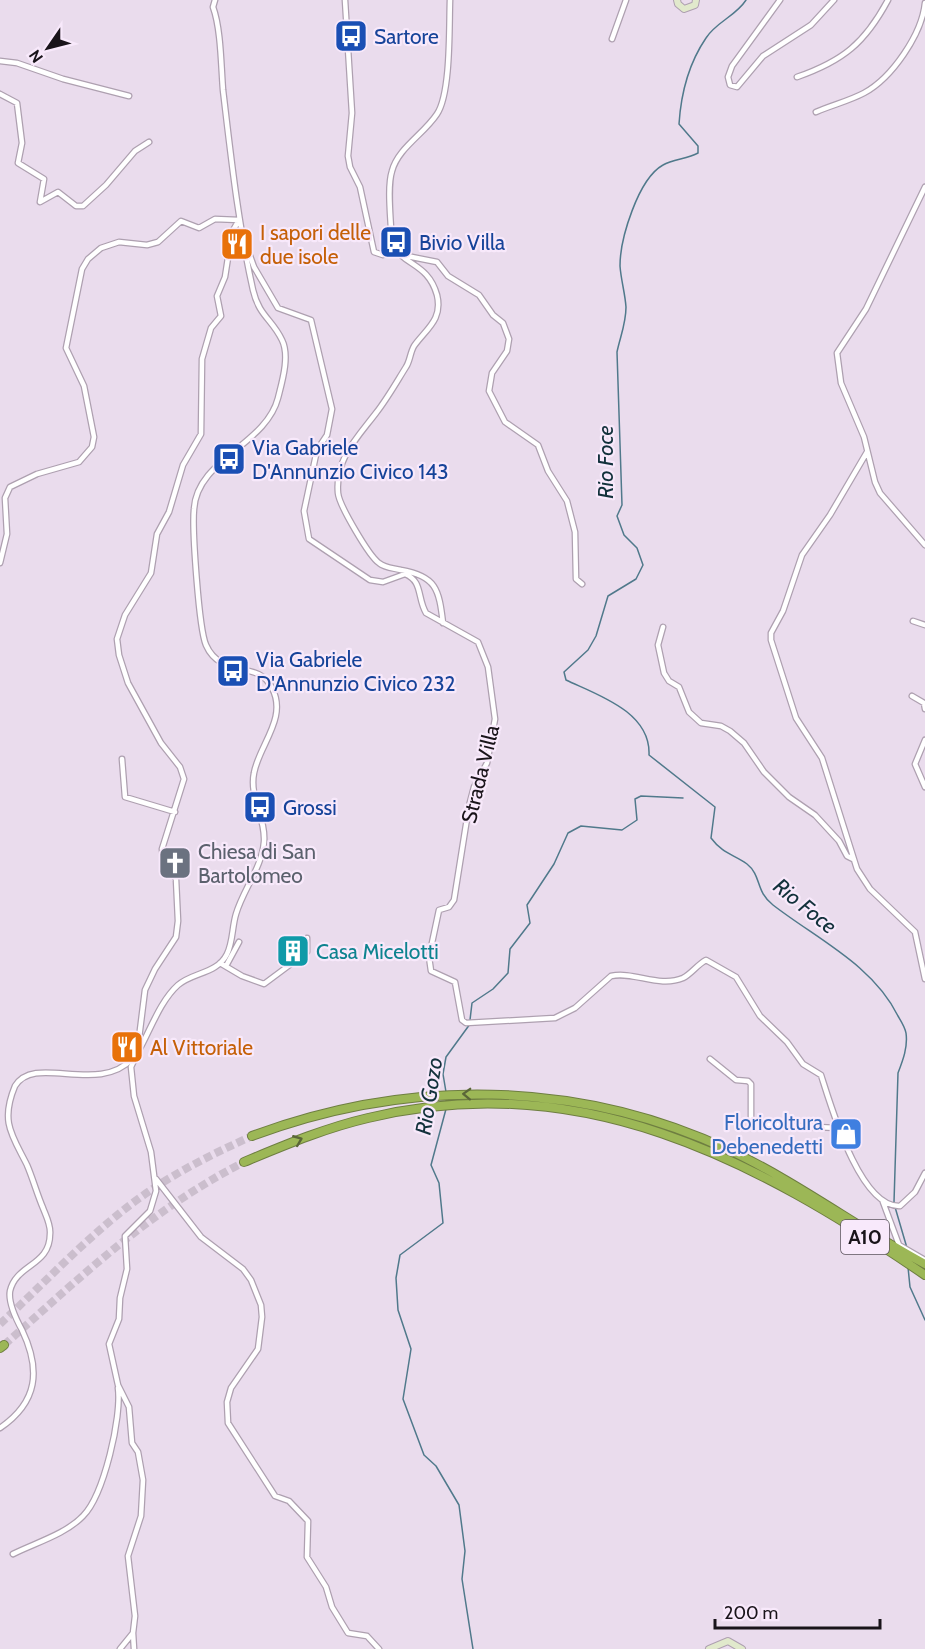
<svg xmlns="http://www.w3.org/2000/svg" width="925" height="1649" viewBox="0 0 925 1649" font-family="Cabin,sans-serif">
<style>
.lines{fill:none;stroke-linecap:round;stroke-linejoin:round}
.stream{stroke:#50798b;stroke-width:1.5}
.motorway-tunnel{stroke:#cbbecd;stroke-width:8;stroke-dasharray:8 4;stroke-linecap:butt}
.minor-casing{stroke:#aea0b0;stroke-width:7}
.secondary-casing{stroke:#aea0b0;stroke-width:8}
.motorway-casing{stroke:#6e7e41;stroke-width:10}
.minor{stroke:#fff;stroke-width:4.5}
.secondary{stroke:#e1e9cc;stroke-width:6}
.motorway{stroke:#9cb756;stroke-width:8}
.oneway{stroke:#5a6638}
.labels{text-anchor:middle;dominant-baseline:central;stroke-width:4.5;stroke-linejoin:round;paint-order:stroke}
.shield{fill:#f8e9fb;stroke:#5c545e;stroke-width:1.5}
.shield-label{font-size:20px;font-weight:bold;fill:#19141a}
.transit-label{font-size:21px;fill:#164399;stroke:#f8e9fb;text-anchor:start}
.food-label{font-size:21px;fill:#c56008;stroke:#f8e9fb;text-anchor:start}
.street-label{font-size:21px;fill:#19141a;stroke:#f8e9fb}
.worship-label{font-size:21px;fill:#5b616d;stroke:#f8e9fb;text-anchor:start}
.culture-label{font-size:21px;fill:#0d838f;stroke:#f8e9fb;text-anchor:start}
.shop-label{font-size:21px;fill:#366cbe;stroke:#f8e9fb;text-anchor:end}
.water-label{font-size:22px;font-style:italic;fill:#12313b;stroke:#f8e9fb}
</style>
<rect width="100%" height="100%" fill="#eadced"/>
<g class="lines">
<path class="stream" d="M 746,0 C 736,16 716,22 706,38 C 689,63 681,93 679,124 L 698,146 L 698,153 C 687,159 673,159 663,165 C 638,179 620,239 620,266 C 621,280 625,293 626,307 C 626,324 620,337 617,352 L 622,505 L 617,516 L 624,535 L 637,548 L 643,565 L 636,579 L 608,596 L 596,636 L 588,650 L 564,672 L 566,680 C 598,695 651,712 649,755 L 715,807 L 711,838 C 723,854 733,854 747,864 C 762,876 755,891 773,905 C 817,939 873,965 898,1016 C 901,1021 905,1027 906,1033 C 908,1047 903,1060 898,1073 L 894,1202
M 470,1020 L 472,1003 L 493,989 L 508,973 L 510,949 L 530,923 L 527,905 L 554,864 L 568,833 L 581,826 L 622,830 L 637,820 L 635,799 L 641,796 L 683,798
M 446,1092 L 443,1074 L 446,1057 L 470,1024
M 446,1109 L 431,1165 L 439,1183 L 443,1223 L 400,1255 L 396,1278 L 398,1310 L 411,1349 L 403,1399 L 424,1455 L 436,1466 L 459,1505 L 465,1551 L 462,1579 L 473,1649
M 895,1207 L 907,1248
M 908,1267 L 910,1287 L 925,1320"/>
<path class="motorway-tunnel" d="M 0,1324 C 48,1280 97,1226 151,1190 C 182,1169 217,1152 252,1136
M 4,1345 C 83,1275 149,1211 244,1162"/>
<g class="minor-casing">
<path id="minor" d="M 345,0 L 352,113 L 348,156 L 350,167 L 360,187 L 374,252 L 383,255 L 390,253 C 395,242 385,193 392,171 C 398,148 424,134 437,114 C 451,93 449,27 450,0
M 780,0 L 732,66 L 728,77 L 730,85 L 737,87 L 763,56 L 811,25 L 834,0
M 612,39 L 626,0
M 0,61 L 17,63 L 63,79 L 129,96
M 797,77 C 843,61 865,43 888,0
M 0,94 L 17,103 L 22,143 L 18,163 L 44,179 L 40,202 L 58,192 L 76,206 L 83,206 L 106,185 L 135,151 L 149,142
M 816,112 C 832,105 849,101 864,93 C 892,78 922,34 925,3
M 925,187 L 866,309 L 837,353 L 841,383 L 864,437 L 875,482 L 880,493 L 925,545
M 393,245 C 404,266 428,263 437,295 C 443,320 426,329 414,346 C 410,353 410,361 406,367 C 396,383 387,399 376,413 C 357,438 335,459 338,493 C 339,505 369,556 379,563 C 385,568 393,568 401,570 C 436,576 439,589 443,623
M 244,250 L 249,253 L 254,267 L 278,308 L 311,320 L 332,409 L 327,435 L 317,450 L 304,511 L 309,539 L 370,580 L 383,582 L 405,574 C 423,581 417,598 426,613 L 478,642 L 488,667 L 495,719 L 487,763 L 474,787 L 469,806 L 454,900 L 449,907 L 439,910 L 429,957 L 431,971 L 455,982 L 462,1020 L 466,1023 L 555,1018 L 575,1008 L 611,976 C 634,971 659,988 683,978 C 691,974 697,965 706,960 L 736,977 L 760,1016 L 787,1042 L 803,1064 L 821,1075 C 831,1106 860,1208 900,1206 L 915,1192 L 925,1173
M 407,256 L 437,262 L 448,276 L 479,295 L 493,315 L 503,323 L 509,339 L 507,351 L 492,373 L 489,391 L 505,422 L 538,445 L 548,471 L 567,501 L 575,532 L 576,579 L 582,584
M 867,452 L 830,515 L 802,555 L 783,611 L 771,633 L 771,640 L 796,718 L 822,758 L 857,869 L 870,889 L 915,932 L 925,979
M 0,563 L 7,534 L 5,498 L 10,487 L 37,474 L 79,462 L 92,447 L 94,437 L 84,386 L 66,348 L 82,269 L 88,259 L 101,248 L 119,242 L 147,245 L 158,242 L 181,221 L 199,228 L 215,219 L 239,220 L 232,232 L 225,277 L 217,296 L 221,316 L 211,328 L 202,359 L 201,434 L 183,465 L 169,512 L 157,534 L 151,573 L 125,615 L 117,639 L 119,655 L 128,683 L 161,743 L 180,767 L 184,779 L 162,849 L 163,859 L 176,879 L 178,921 L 176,937 L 155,969 L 145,990 L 137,1054 L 131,1067 L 134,1096 L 151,1152 L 156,1191 L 150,1211 L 125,1236 L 127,1269 L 120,1298 L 119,1319 L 109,1344 L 118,1385 L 129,1407 L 132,1443 L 138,1452 L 143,1480 L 141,1516 L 128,1556 L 135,1616 L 133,1633 L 120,1649
M 913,621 L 925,625
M 663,627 L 658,645 L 664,673 L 669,681 L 679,687 L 689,712 L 701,723 L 721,726 L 730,731 L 744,743 L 764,772 L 789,797 L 815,815 L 839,841 L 847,856 L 853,859
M 912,696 L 924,703 L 925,709
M 925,740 L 915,764 L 925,787
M 122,759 L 125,797 L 175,812
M 220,963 L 242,976 L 264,984 L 307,952 L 307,938
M 226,966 L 239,942
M 138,1052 C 150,1031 160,1001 178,985 C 193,972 217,974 227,954 C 233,942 232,927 236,914 C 243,890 262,867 264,842 C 266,818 249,797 254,773 C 259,745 288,718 272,688 C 261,666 240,673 222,663 C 215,659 209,652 206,645 C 199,629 192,530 194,509 C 197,459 266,445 278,398 C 282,382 290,356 282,340 C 272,319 259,316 253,290 C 238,223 231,157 223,90 C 221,65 221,29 213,7 L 215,0
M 710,1059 L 736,1080 L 748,1081 L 751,1084 L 751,1120 L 756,1124 L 837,1128
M 156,1179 L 201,1237 L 243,1269 L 251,1280 L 261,1305 L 262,1317 L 258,1349 L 231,1388 L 227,1402 L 228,1423 L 275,1496 L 289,1501 L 308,1521 L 307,1557 L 326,1587 L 332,1607 L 348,1633 L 367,1636 L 379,1649
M 883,1202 L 899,1245 L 925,1260
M 0,1428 C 38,1402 41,1370 22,1330 C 16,1319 8,1303 10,1291 C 16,1264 50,1266 50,1234 C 51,1225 46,1216 43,1208 C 37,1194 33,1179 27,1165 C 12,1135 0,1122 15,1086 C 35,1053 98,1096 133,1058
M 13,1554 C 35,1543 66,1534 83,1516 C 104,1495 122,1416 118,1388
M 133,1633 L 134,1649"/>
</g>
<g class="secondary-casing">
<path id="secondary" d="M 677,0 L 678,4 L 684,9 L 695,5 L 696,0
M 709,1649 L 728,1641 L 742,1649"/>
</g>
<g class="motorway-casing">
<path id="motorway" d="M 252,1136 C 407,1078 577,1079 729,1150 C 797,1182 858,1228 925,1264
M 244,1162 C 285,1145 325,1128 368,1118 C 580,1066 755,1159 925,1275
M 0,1348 L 4,1345"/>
</g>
<use href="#minor" class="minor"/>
<use href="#secondary" class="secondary"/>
<use href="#motorway" class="motorway"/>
</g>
<defs><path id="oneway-chevron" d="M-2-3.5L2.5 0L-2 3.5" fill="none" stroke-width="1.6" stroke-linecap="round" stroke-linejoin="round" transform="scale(1.5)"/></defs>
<g class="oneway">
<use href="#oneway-chevron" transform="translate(467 1094) rotate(-178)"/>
<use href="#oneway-chevron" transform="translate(298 1140) rotate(-22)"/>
</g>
<defs>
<g id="bus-square" transform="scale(1.725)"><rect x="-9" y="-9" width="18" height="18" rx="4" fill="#1a4fb4" stroke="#f8e9fb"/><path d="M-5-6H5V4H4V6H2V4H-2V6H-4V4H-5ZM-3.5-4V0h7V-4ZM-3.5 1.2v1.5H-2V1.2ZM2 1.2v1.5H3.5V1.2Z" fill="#fff"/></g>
<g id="restaurant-square" transform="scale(1.725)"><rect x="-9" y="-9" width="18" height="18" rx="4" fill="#e8710a" stroke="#f8e9fb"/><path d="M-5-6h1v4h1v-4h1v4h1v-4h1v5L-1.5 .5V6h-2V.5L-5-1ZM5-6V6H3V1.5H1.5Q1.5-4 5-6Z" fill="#fff"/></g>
<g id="church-square" transform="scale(1.725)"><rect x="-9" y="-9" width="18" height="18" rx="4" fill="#6b7280" stroke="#f8e9fb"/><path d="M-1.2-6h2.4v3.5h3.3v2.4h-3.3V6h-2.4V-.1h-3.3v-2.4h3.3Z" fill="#fff"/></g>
<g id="building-square" transform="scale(1.725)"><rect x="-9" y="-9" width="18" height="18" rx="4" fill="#0f9aa8" stroke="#f8e9fb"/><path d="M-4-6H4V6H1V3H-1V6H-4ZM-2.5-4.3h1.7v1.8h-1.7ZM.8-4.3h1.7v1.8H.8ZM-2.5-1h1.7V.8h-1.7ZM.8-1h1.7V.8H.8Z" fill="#fff"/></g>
<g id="shop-square" transform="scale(1.725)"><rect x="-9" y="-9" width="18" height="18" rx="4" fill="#3f7fe0" stroke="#f8e9fb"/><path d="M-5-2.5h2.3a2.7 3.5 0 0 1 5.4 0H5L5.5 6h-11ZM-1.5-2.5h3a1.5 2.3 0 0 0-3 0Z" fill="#fff"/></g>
</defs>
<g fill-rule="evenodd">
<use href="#bus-square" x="351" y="36"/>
<use href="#bus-square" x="396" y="242"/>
<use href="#restaurant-square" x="237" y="244"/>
<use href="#bus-square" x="229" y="459"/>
<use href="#bus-square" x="233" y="671"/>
<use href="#bus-square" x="260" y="807"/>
<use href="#church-square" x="175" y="863"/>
<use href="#building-square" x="293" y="951"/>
<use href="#restaurant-square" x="127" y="1047"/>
<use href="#shop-square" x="846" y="1134"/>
</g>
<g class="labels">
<rect class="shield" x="841" y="1220" width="48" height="34" rx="4.5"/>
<g class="shield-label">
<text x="865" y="1237">A10</text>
</g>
<g class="transit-label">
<text x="374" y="36">Sartore</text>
<text x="419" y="242">Bivio Villa</text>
<text x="252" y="447">Via Gabriele<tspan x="252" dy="24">D'Annunzio Civico 143</tspan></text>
<text x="256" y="659">Via Gabriele<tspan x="256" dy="24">D'Annunzio Civico 232</tspan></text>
<text x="283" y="807">Grossi</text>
</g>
<g class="food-label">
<text x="260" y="232">I sapori delle<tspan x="260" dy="24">due isole</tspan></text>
<text x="150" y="1047">Al Vittoriale</text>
</g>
<g class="street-label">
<text transform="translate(480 774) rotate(-76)">Strada Villa</text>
</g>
<g class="worship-label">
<text x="198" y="851">Chiesa di San<tspan x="198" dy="24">Bartolomeo</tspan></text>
</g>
<g class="culture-label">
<text x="316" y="951">Casa Micelotti</text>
</g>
<g class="shop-label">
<text x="823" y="1122">Floricoltura<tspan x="823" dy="24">Debenedetti</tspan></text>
</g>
<g class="water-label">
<text transform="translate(605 462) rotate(-90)">Rio Foce</text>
<text transform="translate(805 906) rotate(39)">Rio Foce</text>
<text transform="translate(429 1096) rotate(-81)">Rio Gozo</text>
</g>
</g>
<g transform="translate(48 48) rotate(235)" stroke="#f8e9fb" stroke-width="4.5" paint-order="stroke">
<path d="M0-4.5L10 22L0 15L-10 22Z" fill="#19141a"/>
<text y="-9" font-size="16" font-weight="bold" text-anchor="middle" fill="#19141a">N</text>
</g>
<path d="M715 1619v9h165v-9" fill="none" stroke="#19141a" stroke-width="3"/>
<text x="724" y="1619" font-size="18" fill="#19141a" stroke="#f8e9fb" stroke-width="4.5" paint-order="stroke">200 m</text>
</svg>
